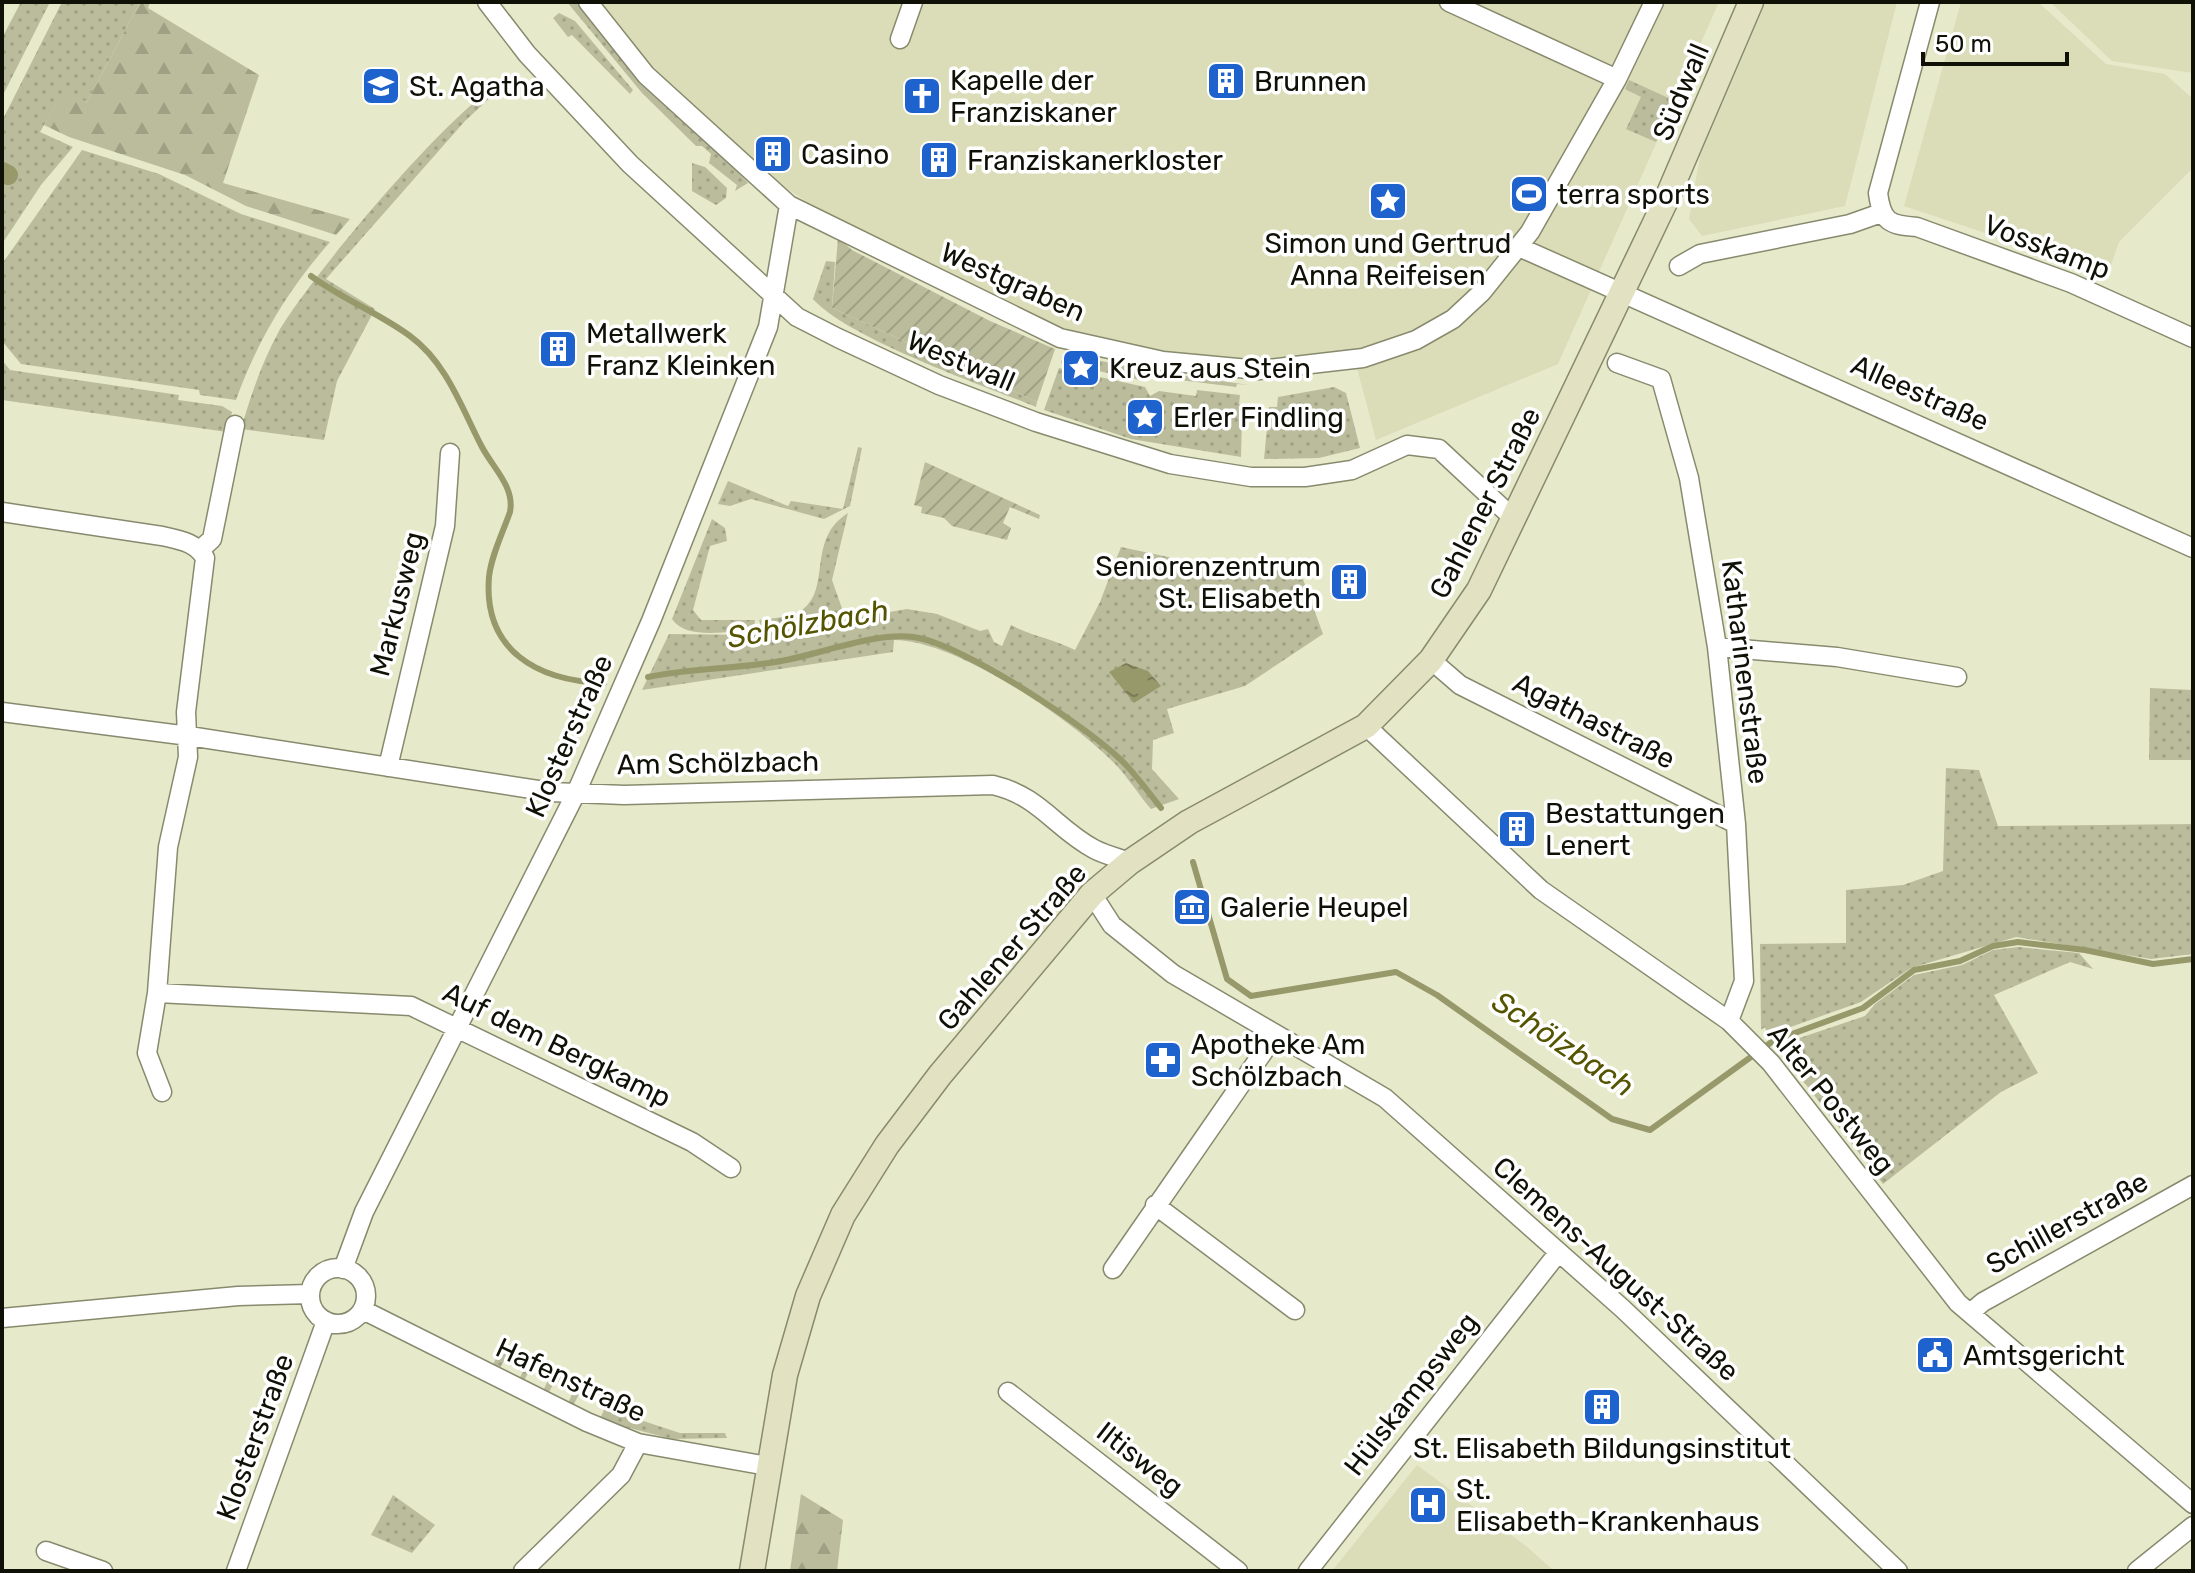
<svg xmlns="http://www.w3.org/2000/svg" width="2195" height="1573" viewBox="0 0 2195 1573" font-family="Rubik,sans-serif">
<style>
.built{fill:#dbddb8}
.grass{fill:url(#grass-dots)}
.forest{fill:url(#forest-firs)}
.garden{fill:url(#garden-furrows)}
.water{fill:url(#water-ripples)}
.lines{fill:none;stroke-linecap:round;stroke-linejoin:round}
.stream{stroke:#97996b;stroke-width:6}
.canal{stroke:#97996b;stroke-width:20}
.minor-casing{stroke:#888a6e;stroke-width:21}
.secondary-casing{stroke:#888a6e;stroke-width:27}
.minor{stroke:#fff;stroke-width:18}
.secondary{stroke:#e2e2c2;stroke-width:24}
.labels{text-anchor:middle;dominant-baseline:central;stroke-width:7;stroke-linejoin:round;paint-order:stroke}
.poi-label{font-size:28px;fill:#0f1006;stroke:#fff;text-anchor:start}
.street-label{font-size:28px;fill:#0f1006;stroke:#fff}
.water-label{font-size:30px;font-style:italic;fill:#545401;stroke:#fff}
</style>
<defs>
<pattern id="grass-dots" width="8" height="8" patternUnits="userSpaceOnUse" patternTransform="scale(2)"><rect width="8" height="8" fill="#babc9c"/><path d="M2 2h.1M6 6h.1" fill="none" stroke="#9fa185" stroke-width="1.8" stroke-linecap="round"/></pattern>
<pattern id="forest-firs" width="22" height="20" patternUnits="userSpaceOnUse" patternTransform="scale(2)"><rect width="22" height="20" fill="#babc9c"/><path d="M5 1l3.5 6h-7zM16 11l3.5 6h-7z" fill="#9fa185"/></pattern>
<pattern id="garden-furrows" width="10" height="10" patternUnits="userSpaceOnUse" patternTransform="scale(2)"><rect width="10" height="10" fill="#babc9c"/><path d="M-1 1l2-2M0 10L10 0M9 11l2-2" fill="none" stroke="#9fa185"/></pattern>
<pattern id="water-ripples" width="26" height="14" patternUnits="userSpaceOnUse" patternTransform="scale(2)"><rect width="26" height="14" fill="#97996b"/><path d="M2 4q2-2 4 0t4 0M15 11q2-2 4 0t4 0" fill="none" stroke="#7a7b56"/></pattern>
</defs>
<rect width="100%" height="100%" fill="#e7e9cb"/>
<path class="built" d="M 594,2 L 1719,2 L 1558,364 L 1376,440 L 1357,368 L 1334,355 L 1246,363 L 1095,341 L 1021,314 L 807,202 L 747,162 L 648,67 Z
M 1766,2 L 1897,2 L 1845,206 L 1702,236 L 1689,219 L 1700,156 Z
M 1961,2 L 2038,2 L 2106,64 L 2165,74 L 2193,99 L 2193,168 L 2119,242 L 2108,274 L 1904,206 Z
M 2050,2 L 2193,2 L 2193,73 L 2112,61 Z
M 1417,1465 L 1526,1546 L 1554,1571 L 1332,1571 Z"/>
<path class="grass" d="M 21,2 L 50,2 L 2,97 L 2,38 Z
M 62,2 L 140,2 L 87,102 L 63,92 L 40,132 L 73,147 L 41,185 L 2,244 L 2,121 Z
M 567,2 L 577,2 L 748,183 L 735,191 L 737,185 L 709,163 L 711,154 L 702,146 L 696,146 L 642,93 Z
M 559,13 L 575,21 L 633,90 L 630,94 L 572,35 L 568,37 L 553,18 Z
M 515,75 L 465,121 L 326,279 L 375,309 L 337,381 L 324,440 L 241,429 C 251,395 262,362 279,331 C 309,279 463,92 515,75 Z
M 1629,80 L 1675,101 L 1656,142 L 1626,129 L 1641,97 L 1625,89 Z
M 82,150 L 159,174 L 241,214 L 330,242 C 288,290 258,339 236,400 L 200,395 L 199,390 L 21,364 L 2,341 L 2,264 Z
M 692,163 L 705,167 L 727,188 L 726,198 L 716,205 L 692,191 Z
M 826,261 L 835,262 L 832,308 L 1037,402 L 1036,407 C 982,385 849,339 813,299 Z
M 1064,353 L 1144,370 L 1249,385 L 1237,384 L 1236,387 L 1147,376 L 1145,381 L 1061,363 Z
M 2,360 L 10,370 L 179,395 L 178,400 L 222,406 L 232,412 L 227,432 L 2,400 Z
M 1059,368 L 1145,387 L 1150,396 L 1159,391 L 1196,396 L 1197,390 L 1240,395 L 1239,404 L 1246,405 L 1246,415 L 1242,416 L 1241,457 L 1131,439 L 1044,410 Z
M 1334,387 L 1346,393 L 1360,448 L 1319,458 L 1264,459 L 1269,407 L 1277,407 L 1278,397 Z
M 858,447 L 862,448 L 850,506 L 824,519 L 751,499 L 730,506 L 718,504 L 728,481 L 788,506 L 791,501 L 843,509 Z
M 848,513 L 832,580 L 844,614 L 772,629 L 761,626 L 759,620 C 772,618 791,618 802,610 C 832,589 806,539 848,513 Z
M 712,519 L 725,528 L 727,541 L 710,546 L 693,610 L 701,620 L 755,620 L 754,629 C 732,631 686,641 672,619 Z
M 1121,547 L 1220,568 L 1300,571 L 1323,634 L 1245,686 L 1167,709 L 1174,733 L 1153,740 L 1152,769 L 1179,799 L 1151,809 C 1139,795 1129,779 1116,765 C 1073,720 956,640 894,640 L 893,652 L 642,690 L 669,634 L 756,635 L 907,609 L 937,614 L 980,631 L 988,629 L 994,642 L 1002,646 L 1011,625 C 1032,636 1053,639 1075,650 L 1100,602 Z
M 2150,688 L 2193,690 L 2193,760 L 2149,760 Z
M 1946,768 L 1979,770 L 1998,826 L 2193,824 L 2193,954 L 2151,959 L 2016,937 L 1911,968 L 1861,1002 L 1768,1035 L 1765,1027 L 1761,1030 L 1760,944 L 1846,943 L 1846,890 L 1903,885 L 1943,871 Z
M 2018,947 L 2079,953 L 2093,969 L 2070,962 L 1994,995 L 2038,1073 L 2001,1092 L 1883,1184 L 1776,1046 L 1865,1016 L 1875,1004 L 1914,975 L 1962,965 L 1993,950 Z
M 502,1347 L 592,1393 L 619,1413 L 680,1433 L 725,1433 L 727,1438 L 672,1439 L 606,1422 L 600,1419 L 606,1405 L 580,1392 L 573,1406 L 568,1403 L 574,1390 L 555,1381 L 548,1394 L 543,1391 L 549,1378 L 530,1369 L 524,1381 L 519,1379 L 526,1366 L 506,1357 L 499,1370 L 492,1366 Z
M 393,1495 L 435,1525 L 412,1553 L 371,1535 Z"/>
<path class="forest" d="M 140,2 L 150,2 L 148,8 L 259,75 L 223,183 L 350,219 L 336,235 L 246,206 L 185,175 L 69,137 L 44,125 L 63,91 L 87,102 Z
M 801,1494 L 843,1520 L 837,1571 L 790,1571 Z"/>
<path class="garden" d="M 838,238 L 852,250 L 990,321 L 1055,349 L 1037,402 L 832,308 Z
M 925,462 L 1040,515 L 1039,519 L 1010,507 L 1003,523 L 1011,528 L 1007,540 L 952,526 L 944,518 L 921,513 L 922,507 L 914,505 Z"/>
<path class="water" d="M 1126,663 L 1148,671 L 1161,686 L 1134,703 L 1109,672 Z"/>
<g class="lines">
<path class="stream" d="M 311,276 C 342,299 379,313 410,336 C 447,363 462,409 482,447 C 493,468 515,487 510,512 C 503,532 491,556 489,577 C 483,651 538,681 604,683
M 648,677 C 690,668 733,669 775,662 C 816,656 873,632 913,637 C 960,642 1093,730 1126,765 C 1139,779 1150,794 1161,808
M 1193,862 L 1227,979 L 1251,996 L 1396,972 L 1437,995 L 1612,1119 L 1650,1130 L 1773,1041 L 1863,1008 L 1914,970 L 1960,961 L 1993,946 L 2018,942 L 2085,950 L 2153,964 L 2193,959"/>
<path class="canal" d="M 2,172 L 8,175"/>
<g class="minor-casing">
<path id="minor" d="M 487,2 L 527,54 L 630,164 L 797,317 L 838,338 L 939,385 L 1036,422 L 1170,464 L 1251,477 L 1305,477 L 1352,470 L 1407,445 L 1439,449 L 1513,518
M 588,2 L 646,75 L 789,205 L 1060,338 L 1163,361 L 1259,370 L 1363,358 L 1416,340 L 1453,319 L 1482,292 L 1530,232 L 1617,79 L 1654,2
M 1449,2 L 1617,79
M 1930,2 L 1878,193 C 1882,222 1889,225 1917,227 L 2071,283 L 2193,338
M 900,39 L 913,2
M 1519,247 L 2193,548
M 1679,266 L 1700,254 L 1850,224 L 1881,213
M 1617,363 L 1661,379 L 1689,478 L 1717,647 L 1736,824 L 1744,981 L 1729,1021
M 2,512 L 162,536 C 179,540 196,542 205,558 L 186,712 L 188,757 L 168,847 L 157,993 L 411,1006 L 692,1142 L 731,1168
M 200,550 L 212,539 L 235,425
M 1717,647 L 1837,657 L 1957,677
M 1431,660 L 1460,685 L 1736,824
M 2,712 L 189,736 L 551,792 L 624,795 L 993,785 C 1040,796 1055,828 1094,849 C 1105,855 1119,858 1130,862
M 1366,726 L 1541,890 L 1729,1021 L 1771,1063 L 1958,1303 L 2193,1504
M 388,767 L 445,526 L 450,453
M 1092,894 L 1112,925 L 1173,974 L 1385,1098 L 1623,1309 L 1898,1571
M 157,993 L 147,1053 L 162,1092
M 1155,1205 L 1295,1310
M310 1296a28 28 0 1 1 56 0a28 28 0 1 1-56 0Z
M 343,1269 L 364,1212 L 576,793 L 651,621 L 768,327 L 789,205
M 1113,1269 L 1275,1035
M 363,1310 L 587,1422 L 638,1443 L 768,1466
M 1970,1313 L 1983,1302 L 2193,1185
M 2,1318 L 238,1296 L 310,1294
M 1008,1392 L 1238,1571
M 46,1551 L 103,1571
M 236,1571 L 326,1321
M 523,1571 L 621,1475 L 638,1443
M 1308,1571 L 1558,1253
M 2137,1571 L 2193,1526"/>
</g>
<g class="secondary-casing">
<path id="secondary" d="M 752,1571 L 785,1375 L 808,1296 L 843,1215 L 887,1145 L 940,1075 L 1092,894 L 1130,862 L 1189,822 L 1366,726 L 1431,660 L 1479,590 L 1667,198 L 1751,2"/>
</g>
<use href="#minor" class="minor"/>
<use href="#secondary" class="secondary"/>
</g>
<defs>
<g id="building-square" transform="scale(2)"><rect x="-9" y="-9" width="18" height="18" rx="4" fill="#1e62cd" stroke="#fff"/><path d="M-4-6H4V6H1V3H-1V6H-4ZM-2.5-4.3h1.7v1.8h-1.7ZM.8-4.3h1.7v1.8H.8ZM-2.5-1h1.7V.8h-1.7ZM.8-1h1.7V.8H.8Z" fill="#fff"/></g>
<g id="school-square" transform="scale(2)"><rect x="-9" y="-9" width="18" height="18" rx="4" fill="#1e62cd" stroke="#fff"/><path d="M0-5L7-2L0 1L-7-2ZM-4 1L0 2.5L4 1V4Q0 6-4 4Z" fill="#fff"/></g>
<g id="church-square" transform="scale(2)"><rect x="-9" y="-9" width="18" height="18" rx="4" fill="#1e62cd" stroke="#fff"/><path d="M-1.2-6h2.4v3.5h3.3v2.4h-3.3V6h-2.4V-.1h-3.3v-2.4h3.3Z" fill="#fff"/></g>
<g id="stadium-square" transform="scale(2)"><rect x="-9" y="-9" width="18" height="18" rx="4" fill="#1e62cd" stroke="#fff"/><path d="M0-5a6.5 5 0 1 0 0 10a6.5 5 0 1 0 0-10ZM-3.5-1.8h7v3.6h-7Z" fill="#fff"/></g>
<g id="sight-square" transform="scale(2)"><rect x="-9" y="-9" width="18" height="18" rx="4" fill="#1e62cd" stroke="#fff"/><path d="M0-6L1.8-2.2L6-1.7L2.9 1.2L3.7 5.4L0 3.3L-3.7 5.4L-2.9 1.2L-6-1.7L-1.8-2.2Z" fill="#fff"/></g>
<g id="museum-square" transform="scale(2)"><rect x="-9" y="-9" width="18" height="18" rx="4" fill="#1e62cd" stroke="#fff"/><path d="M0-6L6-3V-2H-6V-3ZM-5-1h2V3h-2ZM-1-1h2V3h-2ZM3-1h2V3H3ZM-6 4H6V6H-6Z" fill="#fff"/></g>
<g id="pharmacy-square" transform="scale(2)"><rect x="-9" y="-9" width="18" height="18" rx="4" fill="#1e62cd" stroke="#fff"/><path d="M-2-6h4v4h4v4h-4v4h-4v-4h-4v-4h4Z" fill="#fff"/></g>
<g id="civic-square" transform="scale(2)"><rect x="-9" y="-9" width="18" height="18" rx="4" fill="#1e62cd" stroke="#fff"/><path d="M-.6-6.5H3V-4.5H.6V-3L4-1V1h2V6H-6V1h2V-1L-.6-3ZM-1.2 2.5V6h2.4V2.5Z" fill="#fff"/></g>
<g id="hospital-square" transform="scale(2)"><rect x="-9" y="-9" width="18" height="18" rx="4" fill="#1e62cd" stroke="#fff"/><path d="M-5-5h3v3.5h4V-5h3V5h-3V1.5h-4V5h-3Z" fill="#fff"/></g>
</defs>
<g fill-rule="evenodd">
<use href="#building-square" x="1226" y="81"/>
<use href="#school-square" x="381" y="86"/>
<use href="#church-square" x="922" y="96"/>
<use href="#building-square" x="773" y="154"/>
<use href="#building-square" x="939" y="160"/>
<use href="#stadium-square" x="1529" y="194"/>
<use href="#sight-square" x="1388" y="201"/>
<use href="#building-square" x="558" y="349"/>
<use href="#sight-square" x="1081" y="368"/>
<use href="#sight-square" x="1145" y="417"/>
<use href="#building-square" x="1349" y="582"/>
<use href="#building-square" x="1517" y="829"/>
<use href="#museum-square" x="1192" y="907"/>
<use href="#pharmacy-square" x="1163" y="1060"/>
<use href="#civic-square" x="1935" y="1355"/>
<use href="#building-square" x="1602" y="1407"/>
<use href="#hospital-square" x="1428" y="1505"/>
</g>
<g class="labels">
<g class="poi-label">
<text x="950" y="80">Kapelle der<tspan x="950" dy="32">Franziskaner</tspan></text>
<text x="1254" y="81">Brunnen</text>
<text x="409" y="86">St. Agatha</text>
<text x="801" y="154">Casino</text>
<text x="967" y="160">Franziskanerkloster</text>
<text x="1557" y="194">terra sports</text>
<text x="1388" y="243" text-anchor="middle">Simon und Gertrud<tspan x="1388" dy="32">Anna Reifeisen</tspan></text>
<text x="586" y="333">Metallwerk<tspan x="586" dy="32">Franz Kleinken</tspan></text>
<text x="1109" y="368">Kreuz aus Stein</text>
<text x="1173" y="417">Erler Findling</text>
<text x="1321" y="566" text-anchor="end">Seniorenzentrum<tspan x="1321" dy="32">St. Elisabeth</tspan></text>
<text x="1545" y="813">Bestattungen<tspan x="1545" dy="32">Lenert</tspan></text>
<text x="1220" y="907">Galerie Heupel</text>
<text x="1191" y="1044">Apotheke Am<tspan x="1191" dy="32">Schölzbach</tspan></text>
<text x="1963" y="1355">Amtsgericht</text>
<text x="1602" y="1448" text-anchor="middle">St. Elisabeth Bildungsinstitut</text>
<text x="1456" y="1489">St.<tspan x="1456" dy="32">Elisabeth-Krankenhaus</tspan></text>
</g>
<g class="street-label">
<text transform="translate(1681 92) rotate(-67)">Südwall</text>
<text transform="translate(2047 247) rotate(21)">Vosskamp</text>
<text transform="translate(1013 282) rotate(24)">Westgraben</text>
<text transform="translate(961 361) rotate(23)">Westwall</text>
<text transform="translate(1920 393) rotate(24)">Alleestraße</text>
<text transform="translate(1485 503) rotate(-63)">Gahlener Straße</text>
<text transform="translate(397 604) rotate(-76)">Markusweg</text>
<text transform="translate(1745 672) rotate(83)">Katharinenstraße</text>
<text transform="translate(1594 721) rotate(27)">Agathastraße</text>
<text transform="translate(569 736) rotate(-66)">Klosterstraße</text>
<text transform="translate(718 763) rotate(-1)">Am Schölzbach</text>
<text transform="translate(1012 947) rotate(-49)">Gahlener Straße</text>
<text transform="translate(557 1045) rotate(26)">Auf dem Bergkamp</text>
<text transform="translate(1831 1099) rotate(51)">Alter Postweg</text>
<text transform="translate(2067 1223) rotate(-29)">Schillerstraße</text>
<text transform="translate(1616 1269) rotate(42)">Clemens-August-Straße</text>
<text transform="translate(571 1380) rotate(25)">Hafenstraße</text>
<text transform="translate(1411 1394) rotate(-52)">Hülskampsweg</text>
<text transform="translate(255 1437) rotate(-70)">Klosterstraße</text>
<text transform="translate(1140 1459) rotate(38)">Iltisweg</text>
</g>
<g class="water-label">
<text transform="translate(808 624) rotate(-10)">Schölzbach</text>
<text transform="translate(1563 1044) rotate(34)">Schölzbach</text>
</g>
</g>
<rect width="2195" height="1573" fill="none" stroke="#0f1006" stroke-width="8"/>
<path d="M1923 52v12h144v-12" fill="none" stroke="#0f1006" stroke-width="4"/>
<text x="1935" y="52" font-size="24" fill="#0f1006" stroke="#ffffff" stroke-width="6" paint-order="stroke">50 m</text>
</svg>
